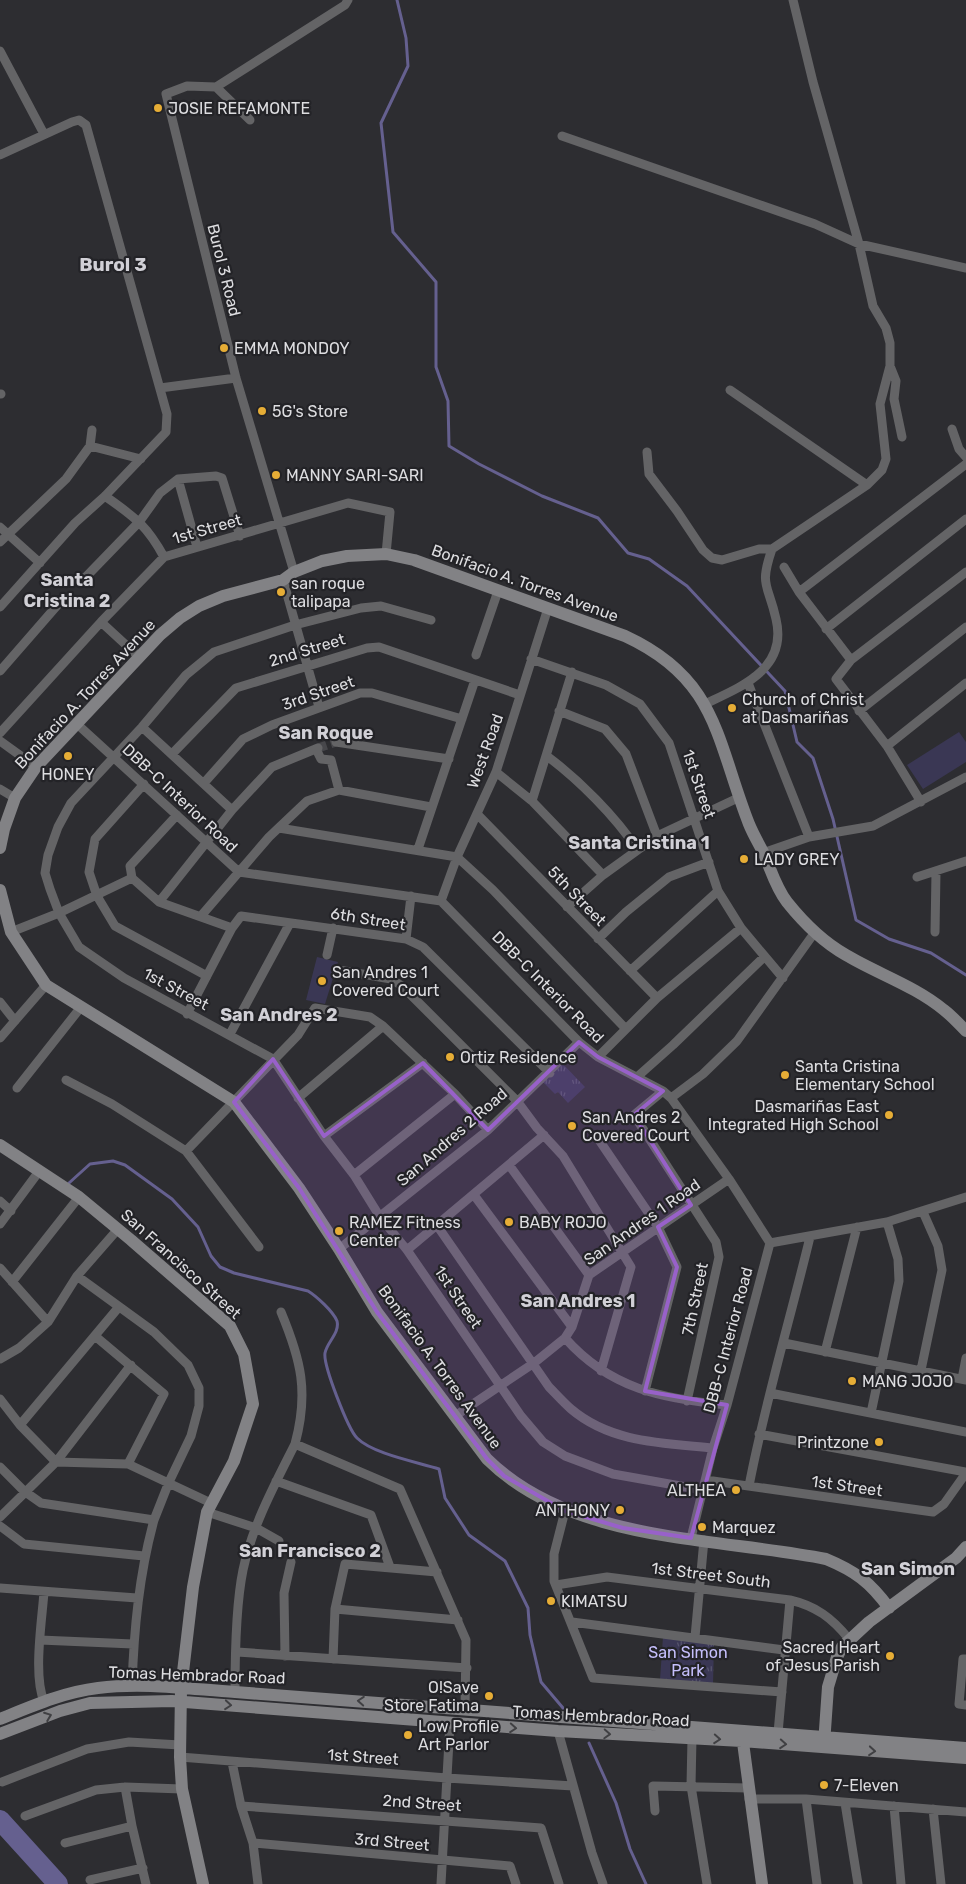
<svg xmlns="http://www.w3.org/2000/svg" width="966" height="1884" viewBox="0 0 966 1884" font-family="Rubik,sans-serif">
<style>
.grass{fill:url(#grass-tufts)}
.garden{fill:#3a3754}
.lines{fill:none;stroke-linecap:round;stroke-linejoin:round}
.stream{stroke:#65608f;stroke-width:3}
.river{stroke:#65608f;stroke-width:20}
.street-tunnel{stroke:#47474b;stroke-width:9;stroke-dasharray:9 4.5;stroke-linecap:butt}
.street{stroke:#646466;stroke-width:9}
.secondary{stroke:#828285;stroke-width:12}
.oneway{stroke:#404043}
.marked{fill:#9861c9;fill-opacity:0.2;stroke:#9861c9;stroke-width:4;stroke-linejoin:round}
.poi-dot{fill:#e6ad36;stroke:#232327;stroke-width:2}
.labels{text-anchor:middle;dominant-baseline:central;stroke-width:4.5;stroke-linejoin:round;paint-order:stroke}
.poi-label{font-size:16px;fill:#dddde0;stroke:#232327;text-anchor:start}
.street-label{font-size:16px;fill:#dddde0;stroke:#232327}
.park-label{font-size:16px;fill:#c5bffb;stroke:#232327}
.neighbourhood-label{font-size:18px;font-weight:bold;fill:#d1d0d6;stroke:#232327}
.quarter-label{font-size:19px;font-weight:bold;fill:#d1d0d6;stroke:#232327}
</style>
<defs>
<pattern id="grass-tufts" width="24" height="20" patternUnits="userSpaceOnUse" patternTransform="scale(1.25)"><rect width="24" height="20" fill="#3a3754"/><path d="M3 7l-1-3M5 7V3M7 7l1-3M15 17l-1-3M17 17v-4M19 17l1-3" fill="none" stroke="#56546c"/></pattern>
</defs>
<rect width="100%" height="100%" fill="#2d2d31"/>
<path class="grass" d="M 562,1063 L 585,1087 L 568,1103 L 558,1092 L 555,1094 L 542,1081 Z
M 663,1637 L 714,1644 L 713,1683 L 660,1680 Z"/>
<path class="garden" d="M 959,732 L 966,742 L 966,762 L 923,789 L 907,765 Z
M 317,957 L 338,962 L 325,1004 L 306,1000 Z"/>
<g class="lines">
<path class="stream" d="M 397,0 L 406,38 L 408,66 L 381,123 L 393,232 L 436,282 L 436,367 L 448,401 L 449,446 L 479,464 L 542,496 L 598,518 L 628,553 L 649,559 L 687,586 L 785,691 L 797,742 L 813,758 L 833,819 L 856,920 L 889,939 L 931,953 L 966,975
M 69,1183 L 90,1164 L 113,1161 L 125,1165 L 172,1199 L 198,1227 L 211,1256 L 220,1267 L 234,1273 L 308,1291 C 316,1296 333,1311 337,1321 C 340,1333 327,1342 325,1353 C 323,1365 348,1429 357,1438 C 373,1454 417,1462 439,1469 L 445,1498 L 469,1535 L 505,1561 L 528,1608 L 530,1635 L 541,1682 L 563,1708
M 589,1743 L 616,1803 L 630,1849 L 646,1884"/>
<path class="river" d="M 0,1820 L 58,1884"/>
<path class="street-tunnel" d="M 318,748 L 336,742"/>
<path class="street" d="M 793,0 L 813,82 L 859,244 L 873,306 L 886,328 L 890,343 L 890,366 L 896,381 L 894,399 L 902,437
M 0,51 L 44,134
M 216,87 L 345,5 L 348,0
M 250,120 L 216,87 L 187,86 L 166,94 L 236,378 L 294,572
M 562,136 L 815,224 L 859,244 L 966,268
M 0,155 L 72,122 L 79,120 L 86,125 L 167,414 L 166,432 L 105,496 L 75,523 L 0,607
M 160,388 L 236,378
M 730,390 L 867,485
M 0,394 L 1,394
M 952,429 L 959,449 L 966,457
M 90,446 L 141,459
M 647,452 L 649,474 L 677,511 L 703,550 L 712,558 L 722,560 L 759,549 L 772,549 L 867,485 L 882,470 L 886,459 L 880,404 L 890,366
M 178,479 L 197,547
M 105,496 C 134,517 146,524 164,557
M 0,527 L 40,563
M 0,542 L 66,479 L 90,446 L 92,430
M 784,567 L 799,592 L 851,660
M 283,580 L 319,707
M 80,583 L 140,521 L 160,493 L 178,479 L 216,476 L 222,478 L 240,536
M 799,592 L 966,464
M 431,620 L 381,606 L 361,608 L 295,625 L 214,652 L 186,675 L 142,727 L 71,803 L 58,827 L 48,855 L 45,873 L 50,889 L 59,913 L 79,947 L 124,978 L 273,1059 L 324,1136 L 354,1175 L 380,1217 L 407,1250 L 521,1416 L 543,1442 L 565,1456 L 613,1474 L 703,1490
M 101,622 L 138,656
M 826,629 L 966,519
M 476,655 L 498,591
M 531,659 L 606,685 L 640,704 L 669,743 L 718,891 L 741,928 L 783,978
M 0,671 L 61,601
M 748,683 L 809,837
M 705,704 C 741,687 788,669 776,619 C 768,583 759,587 772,549
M 559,711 L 605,729 L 626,754 L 657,836
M 859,711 L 966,627
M 77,724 L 239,872 L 441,901 L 579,1042 L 598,1057 L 663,1091 L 671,1098 L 729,1179 L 770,1243 L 727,1405 L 713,1448 L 691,1538
M 142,727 L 232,810
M 0,733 L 101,622 L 164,557 L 348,503 L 390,512 L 386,554
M 0,741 L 36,767
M 336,742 L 449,759
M 887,746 L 966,683
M 316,749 L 321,759 L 331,760 L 339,790
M 172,754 L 236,688 L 367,648 L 379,647 L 520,695
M 547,756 C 579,780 615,816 637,849
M 496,772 L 532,801 L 603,875
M 204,783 L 243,739 L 272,725 L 360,693 L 372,693 L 462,719
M 144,784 L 95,839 L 89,872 L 97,896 L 115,926 L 207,976
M 0,789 L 15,798
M 532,801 L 572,672
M 921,802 L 887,746 L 836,679 L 851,660 L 966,572
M 477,814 L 657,998
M 177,815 L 130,866 L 132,878 L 159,902 L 232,928
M 279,828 L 457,857 L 493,890 L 625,1028
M 418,849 L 475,680
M 763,853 L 809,837 L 873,826 L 966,777
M 917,877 L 966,861
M 441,901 L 457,857 L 496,772 L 548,608
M 159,902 L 232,810 L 272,767 L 318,748
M 567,907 L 603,875 L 657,836 L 740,797
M 201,916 L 269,837 L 307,801 L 339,790 L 431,807
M 11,932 L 59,913 L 132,878
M 935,932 L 936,872
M 406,939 L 411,896
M 598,939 L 626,912 L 669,877 L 709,862
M 327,955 L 333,928
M 339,970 L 391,979 L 402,986 L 517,1101 L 537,1128 L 563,1156 L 631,1267 L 601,1371
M 630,971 L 718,891
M 0,1002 L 15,1021
M 187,1014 L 232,928 L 241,916 L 406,939 L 423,947 L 550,1073
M 230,1034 L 290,923
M 0,1038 L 46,985
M 598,1057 L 657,998 L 741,928
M 637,1077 L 673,1045 L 764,957
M 66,1080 L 112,1104 L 186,1151 L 259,1247
M 17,1088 L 81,1007
M 663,1091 L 634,1115 L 716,1242 L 719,1257 L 687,1401
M 298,1098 L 383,1026
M 671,1098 L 703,1074 L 737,1041 L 815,932
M 324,1136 L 423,1063
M 597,1137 L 658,1227 L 677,1267 L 645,1391
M 186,1151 L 298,1035 L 315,1008 L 370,1017 L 383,1026 L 455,1094 L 488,1130
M 509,1165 L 589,1275
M 354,1175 L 455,1094
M 474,1195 L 572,1327
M 0,1201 L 11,1211
M 0,1224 L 40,1170
M 436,1224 L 549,1387 C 556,1394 563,1402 571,1409 C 611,1443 663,1443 713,1448
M 770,1243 L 887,1222 L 966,1197
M 339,1249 L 488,1130 L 579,1042
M 407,1250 L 544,1135
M 0,1268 L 48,1322
M 12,1282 L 79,1197
M 281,1312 C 301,1360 309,1392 295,1444
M 95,1336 L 164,1394 L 128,1464
M 565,1338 C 610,1389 663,1399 727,1405
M 784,1343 L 966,1380
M 825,1352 L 857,1227
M 0,1359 L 19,1348 L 48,1322 L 77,1276 L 118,1229
M 921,1370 L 942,1270 L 938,1246 L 923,1212
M 962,1379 L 966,1358
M 770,1393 L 966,1432
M 0,1399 L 20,1425 L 56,1462 L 128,1464 L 211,1503
M 871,1413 L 899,1281 L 898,1259 L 887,1222
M 455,1416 L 534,1363 L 565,1338 L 572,1327 L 589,1275 L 729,1179
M 20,1425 L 118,1308
M 759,1434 L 966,1472
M 0,1467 L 24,1491 L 41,1503 L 154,1520 L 169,1482 L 191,1436 L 199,1406 L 199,1388 L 188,1365 L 154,1332 L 77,1276
M 706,1480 L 933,1512 L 944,1504 L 966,1473
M 276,1481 L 371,1515 L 390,1567
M 749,1486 C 765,1402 790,1320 810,1237
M 565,1511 L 554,1554 L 554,1581 L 593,1678 L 782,1692
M 207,1512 L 256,1528 L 279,1541
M 0,1517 L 56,1462 L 131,1365
M 0,1526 L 24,1544 L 144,1556
M 556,1585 L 607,1577 L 790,1600 C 816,1606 832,1618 849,1639
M 0,1588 L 137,1598
M 335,1609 L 458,1620
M 572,1622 L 784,1650
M 695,1637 L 704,1540
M 40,1640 L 133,1644
M 237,1652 L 467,1668
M 285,1656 L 284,1593 L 291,1562
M 333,1659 L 335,1609 L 345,1564 L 437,1572
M 966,1659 L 963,1659 L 959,1704 L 966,1705
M 132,1686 C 134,1629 139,1575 154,1520
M 235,1692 C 235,1657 236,1604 243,1570 C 252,1526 275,1484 295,1444 L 400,1489 L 466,1640 L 465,1709
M 44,1701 C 33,1676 42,1620 44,1592
M 558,1731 L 592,1853 L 603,1884
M 778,1733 L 790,1600
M 692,1738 L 691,1786 L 707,1884
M 180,1757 L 447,1778 L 573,1786
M 232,1762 L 241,1806 L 253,1843 L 258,1884
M 2,1782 L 87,1749 L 129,1742 L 180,1745
M 125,1787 L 132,1826 L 146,1884
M 749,1799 L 806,1799 L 966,1812
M 806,1799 L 817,1884
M 845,1803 L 858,1884
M 241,1806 L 541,1828 L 559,1884
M 894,1806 L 901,1884
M 933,1809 L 941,1884
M 655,1811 L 653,1786 L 748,1788
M 25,1816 L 96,1790 L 125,1787 L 182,1789
M 65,1843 L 132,1826
M 253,1843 L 510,1866 L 516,1884
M 90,1880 L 143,1868
M 441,1884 L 450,1723"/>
<path class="secondary" d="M 0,848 L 4,829 L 15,798 L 36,767 L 160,635 L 180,618 L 199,606 L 223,596 L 283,580 L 294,572 L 322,561 L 347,556 L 386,554 L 414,560 L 625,636 C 718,679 716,740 749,824 C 753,834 759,844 764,854 C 771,870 776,888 787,902 C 803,922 823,942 846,955 C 878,974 915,986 944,1010 C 952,1016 959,1024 966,1031
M 0,890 L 11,932 L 46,985 L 234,1102 L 299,1188 L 339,1249 L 377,1312 L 487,1459 C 572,1543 715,1537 826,1559 C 855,1571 870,1582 889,1608
M 0,1145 L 79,1197 L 131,1240 L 230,1326 L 244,1354 L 253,1404 L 234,1461 L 207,1512 L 193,1587 L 181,1689 L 180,1757 L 182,1789 L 203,1884
M 0,1719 C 32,1706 64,1692 98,1688 C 143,1682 190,1689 235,1692 L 966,1748
M 0,1734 L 60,1711 L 90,1703 L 172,1701 L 558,1731 L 742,1741 L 966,1758
M 742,1735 L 762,1884
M 824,1744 L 828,1687 L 837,1657 L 842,1647 L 869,1622 L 956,1558 L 966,1547"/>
</g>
<defs><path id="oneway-chevron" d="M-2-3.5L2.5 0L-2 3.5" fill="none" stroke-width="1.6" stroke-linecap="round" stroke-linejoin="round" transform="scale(1.25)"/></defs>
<g class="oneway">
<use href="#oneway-chevron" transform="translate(361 1701) rotate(-176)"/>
<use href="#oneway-chevron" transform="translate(228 1705) rotate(5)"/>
<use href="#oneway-chevron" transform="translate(48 1716) rotate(-21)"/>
<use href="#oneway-chevron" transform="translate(513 1728) rotate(4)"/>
<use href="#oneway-chevron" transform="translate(607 1734) rotate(3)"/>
<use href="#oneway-chevron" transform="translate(717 1739) rotate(4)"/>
<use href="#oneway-chevron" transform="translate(783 1744) rotate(4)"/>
<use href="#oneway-chevron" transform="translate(872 1751) rotate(5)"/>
</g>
<path class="marked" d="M 579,1042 L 598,1057 L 663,1091 L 634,1115 L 691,1205 L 658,1227 L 677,1267 L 645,1391 L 727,1405 L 691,1538 L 623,1528 L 565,1511 L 504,1476 L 487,1459 L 377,1312 L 299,1188 L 234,1102 L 273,1059 L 324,1136 L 423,1063 L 488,1130 Z"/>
<g class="poi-dot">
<circle cx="158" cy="108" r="5"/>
<circle cx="224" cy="348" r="5"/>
<circle cx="262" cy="411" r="5"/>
<circle cx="276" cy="475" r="5"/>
<circle cx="281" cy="592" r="5"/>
<circle cx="732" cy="708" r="5"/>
<circle cx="68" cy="756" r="5"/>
<circle cx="744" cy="859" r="5"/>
<circle cx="322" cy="981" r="5"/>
<circle cx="450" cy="1057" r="5"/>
<circle cx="785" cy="1075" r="5"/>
<circle cx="889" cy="1115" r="5"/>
<circle cx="572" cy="1126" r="5"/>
<circle cx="509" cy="1222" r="5"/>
<circle cx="339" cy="1231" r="5"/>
<circle cx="852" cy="1381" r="5"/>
<circle cx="879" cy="1442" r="5"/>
<circle cx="736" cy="1490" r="5"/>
<circle cx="620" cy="1510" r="5"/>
<circle cx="702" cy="1527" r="5"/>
<circle cx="551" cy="1601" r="5"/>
<circle cx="890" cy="1656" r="5"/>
<circle cx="489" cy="1696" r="5"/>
<circle cx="408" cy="1735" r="5"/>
<circle cx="824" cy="1785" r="5"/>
</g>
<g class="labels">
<g class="poi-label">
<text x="168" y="108">JOSIE REFAMONTE</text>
<text x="234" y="348">EMMA MONDOY</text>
<text x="272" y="411">5G's Store</text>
<text x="286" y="475">MANNY SARI-SARI</text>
<text x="291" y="583">san roque<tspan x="291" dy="18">talipapa</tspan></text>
<text x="742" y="699">Church of Christ<tspan x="742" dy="18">at Dasmariñas</tspan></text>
<text x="68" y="774" text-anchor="middle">HONEY</text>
<text x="754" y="859">LADY GREY</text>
<text x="332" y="972">San Andres 1<tspan x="332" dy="18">Covered Court</tspan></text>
<text x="460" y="1057">Ortiz Residence</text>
<text x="795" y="1066">Santa Cristina<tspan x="795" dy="18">Elementary School</tspan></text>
<text x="879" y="1106" text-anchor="end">Dasmariñas East<tspan x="879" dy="18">Integrated High School</tspan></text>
<text x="582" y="1117">San Andres 2<tspan x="582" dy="18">Covered Court</tspan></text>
<text x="349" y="1222">RAMEZ Fitness<tspan x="349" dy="18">Center</tspan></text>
<text x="519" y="1222">BABY ROJO</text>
<text x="862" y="1381">MANG JOJO</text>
<text x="869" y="1442" text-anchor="end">Printzone</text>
<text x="726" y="1490" text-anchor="end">ALTHEA</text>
<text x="610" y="1510" text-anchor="end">ANTHONY</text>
<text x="712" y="1527">Marquez</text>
<text x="561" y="1601">KIMATSU</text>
<text x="880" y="1647" text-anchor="end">Sacred Heart<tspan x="880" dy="18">of Jesus Parish</tspan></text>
<text x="479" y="1687" text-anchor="end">O!Save<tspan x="479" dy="18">Store Fatima</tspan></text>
<text x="418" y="1726">Low Profile<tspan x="418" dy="18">Art Parlor</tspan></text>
<text x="834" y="1785">7-Eleven</text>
</g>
<g class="street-label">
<text transform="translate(224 270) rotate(76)">Burol 3 Road</text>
<text transform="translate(207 529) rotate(-16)">1st Street</text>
<text transform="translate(525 583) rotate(20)">Bonifacio A. Torres Avenue</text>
<text transform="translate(307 650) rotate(-17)">2nd Street</text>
<text transform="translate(318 693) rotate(-19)">3rd Street</text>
<text transform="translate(85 694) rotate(-47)">Bonifacio A. Torres Avenue</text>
<text transform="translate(485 751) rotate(-70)">West Road</text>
<text transform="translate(699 784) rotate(71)">1st Street</text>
<text transform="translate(180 798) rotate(43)">DBB-C Interior Road</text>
<text transform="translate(577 896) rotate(46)">5th Street</text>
<text transform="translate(368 919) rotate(9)">6th Street</text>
<text transform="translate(548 987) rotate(45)">DBB-C Interior Road</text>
<text transform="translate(176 989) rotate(28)">1st Street</text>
<text transform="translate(452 1137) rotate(-41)">San Andres 2 Road</text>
<text transform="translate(642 1222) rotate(-35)">San Andres 1 Road</text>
<text transform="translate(181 1264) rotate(42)">San Francisco Street</text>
<text transform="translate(458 1297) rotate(56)">1st Street</text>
<text transform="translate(695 1299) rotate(-78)">7th Street</text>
<text transform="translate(728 1340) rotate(-75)">DBB-C Interior Road</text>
<text transform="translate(440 1367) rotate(54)">Bonifacio A. Torres Avenue</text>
<text transform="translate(847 1486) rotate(8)">1st Street</text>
<text transform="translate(711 1575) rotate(7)">1st Street South</text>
<text transform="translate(197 1675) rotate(2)">Tomas Hembrador Road</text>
<text transform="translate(601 1716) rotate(3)">Tomas Hembrador Road</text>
<text transform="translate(363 1757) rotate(4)">1st Street</text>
<text transform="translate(422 1803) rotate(4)">2nd Street</text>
<text transform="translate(392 1842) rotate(5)">3rd Street</text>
</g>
<g class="park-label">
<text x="688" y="1652">San Simon<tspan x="688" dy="18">Park</tspan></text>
</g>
<g class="neighbourhood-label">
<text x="67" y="580">Santa<tspan x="67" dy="21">Cristina 2</tspan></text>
<text x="326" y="733">San Roque</text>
<text x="639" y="843">Santa Cristina 1</text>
<text x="279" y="1015">San Andres 2</text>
<text x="578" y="1301">San Andres 1</text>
<text x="310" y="1551">San Francisco 2</text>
<text x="908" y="1569">San Simon</text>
</g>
<g class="quarter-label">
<text x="113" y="264">Burol 3</text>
</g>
</g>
</svg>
